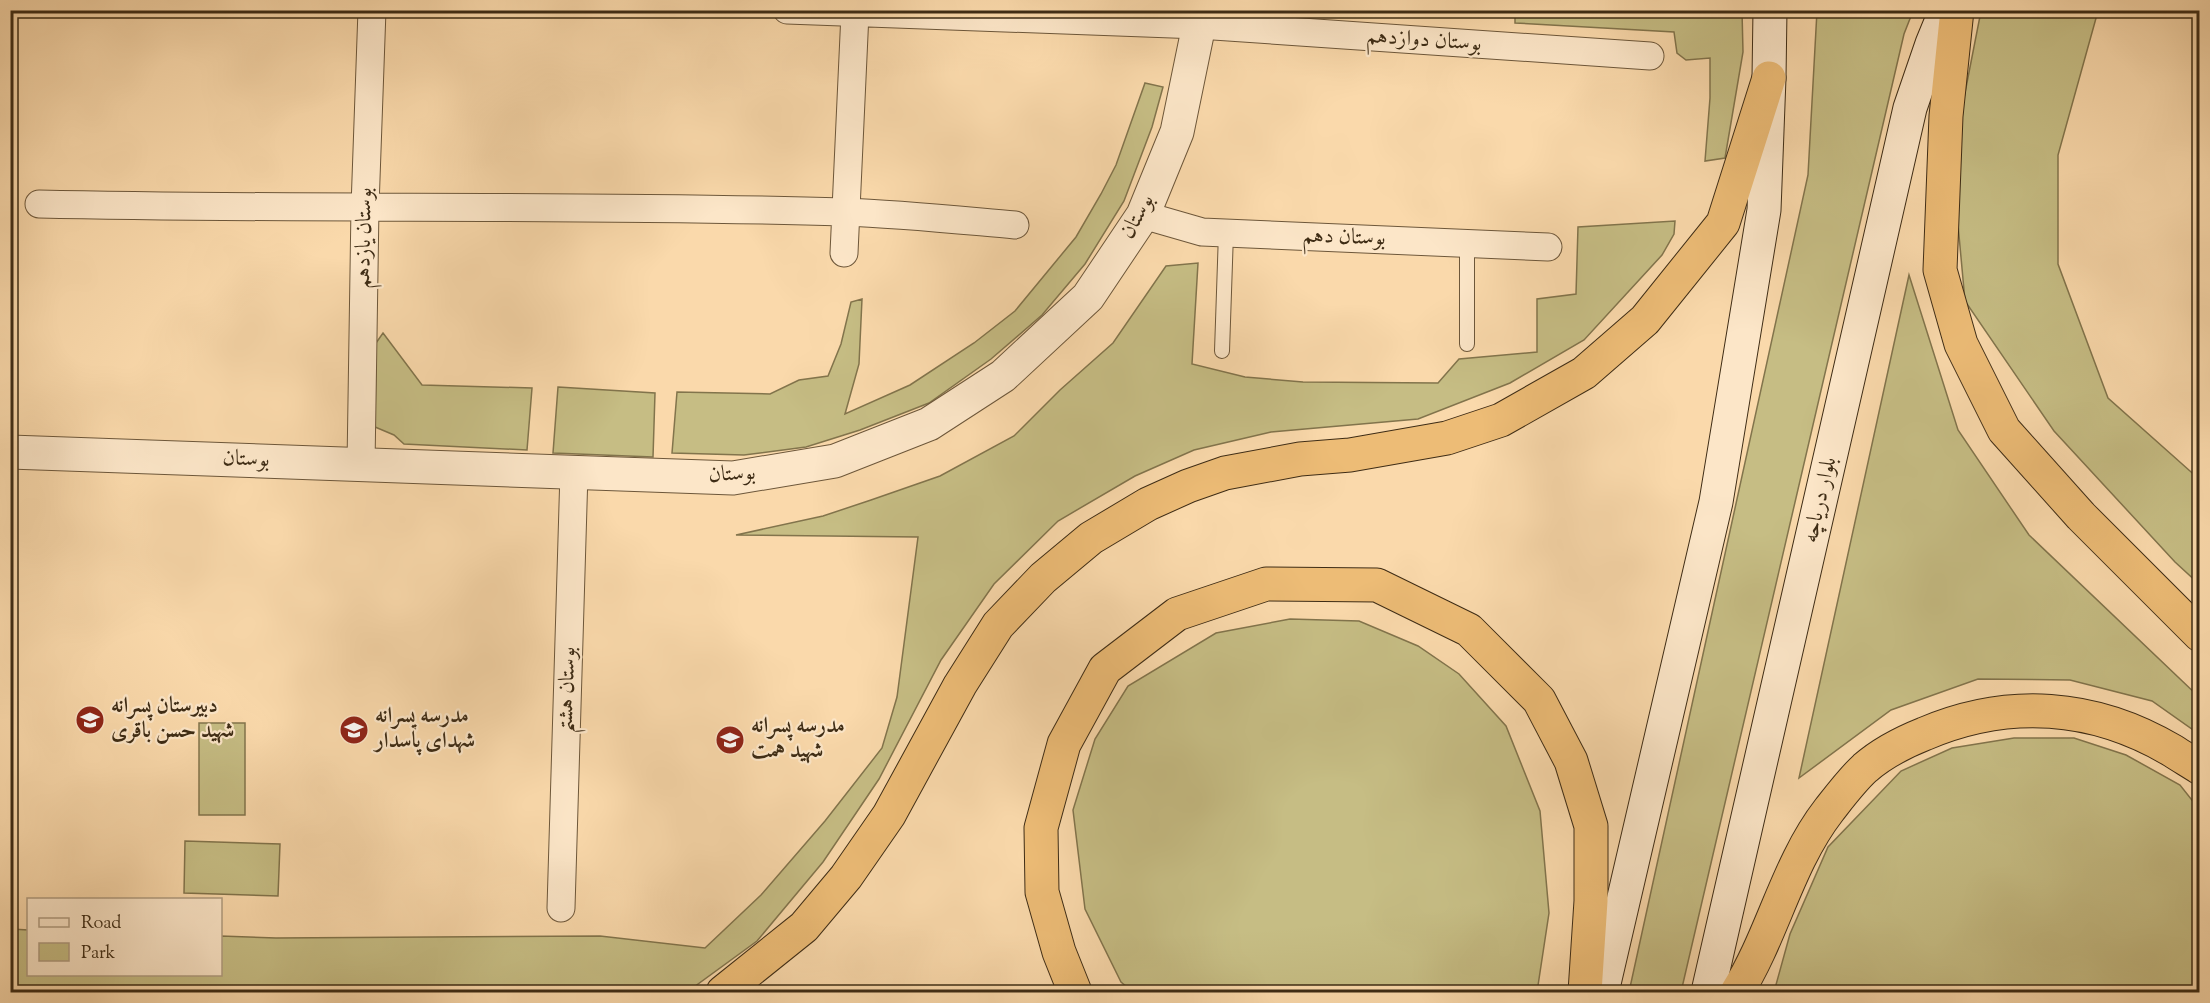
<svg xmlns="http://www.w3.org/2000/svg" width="2210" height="1003" viewBox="0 0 2210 1003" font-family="'Sorts Mill Goudy',Amiri,serif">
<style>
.green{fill:#c6bd84;stroke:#82744c;stroke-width:1.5}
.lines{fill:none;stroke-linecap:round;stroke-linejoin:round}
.service-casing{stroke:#6d573a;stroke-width:16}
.minor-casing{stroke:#6d573a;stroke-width:29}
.tertiary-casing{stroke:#6d573a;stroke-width:35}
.secondary-casing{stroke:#3e2c15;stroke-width:35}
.trunk-casing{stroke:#3e2c15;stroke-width:35}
.service{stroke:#fce6c8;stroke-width:14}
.minor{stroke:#fce6c8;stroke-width:27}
.tertiary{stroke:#fce6c8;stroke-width:33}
.secondary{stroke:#fce6c8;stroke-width:33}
.trunk{stroke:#edbc76;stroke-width:33}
.labels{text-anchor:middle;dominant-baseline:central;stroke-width:4.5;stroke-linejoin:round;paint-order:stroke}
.street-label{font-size:22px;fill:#3e2c15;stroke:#fce6c8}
.poi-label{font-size:22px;font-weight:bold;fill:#3e2c15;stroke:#fce6c8;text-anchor:start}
</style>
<rect width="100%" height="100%" fill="#fad9ab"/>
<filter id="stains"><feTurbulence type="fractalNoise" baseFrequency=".00333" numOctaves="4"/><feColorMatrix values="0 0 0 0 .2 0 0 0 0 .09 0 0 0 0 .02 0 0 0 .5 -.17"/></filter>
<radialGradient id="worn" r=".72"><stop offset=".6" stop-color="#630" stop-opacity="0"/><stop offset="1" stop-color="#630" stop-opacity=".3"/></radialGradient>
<path class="green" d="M 1515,11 L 1742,11 L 1743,52 L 1725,158 L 1705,161 L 1710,98 L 1710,58 L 1686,60 L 1677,53 L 1674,32 L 1515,23 Z
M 1817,11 L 1913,11 L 1904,34 L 1681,992 L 1629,992 L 1808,175 Z
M 1981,11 L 2098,11 L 2058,155 L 2058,264 L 2108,398 L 2199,479 L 2199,584 L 2175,562 L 2054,431 L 1965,301 L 1952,159 Z
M 1145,83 L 1163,87 L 1152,127 L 1124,201 L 1085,264 L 1042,315 L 991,359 L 929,403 L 860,430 L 806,447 L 744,455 L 672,453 L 677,392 L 770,394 L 799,380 L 828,376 L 841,344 L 851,302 L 862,299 L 859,364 L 845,414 L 910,385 L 974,343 L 1015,311 L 1076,237 L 1101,194 L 1116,165 Z
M 1675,221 L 1674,234 L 1662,255 L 1584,340 L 1510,383 L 1418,419 L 1271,432 L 1194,450 L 1135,476 L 1058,521 L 994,584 L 941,660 L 879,779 L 823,862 L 757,941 L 687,992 L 11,992 L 11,929 L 28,930 L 28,974 L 220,974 L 221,936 L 276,938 L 600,936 L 705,948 L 761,895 L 825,821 L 882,748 L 897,697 L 918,537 L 736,535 L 823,516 L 871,500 L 940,476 L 1014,436 L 1060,390 L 1113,343 L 1166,266 L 1198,263 L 1192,364 L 1245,377 L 1303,382 L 1438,383 L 1459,359 L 1537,352 L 1537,299 L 1576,294 L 1578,227 Z
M 1909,275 L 1958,430 L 2029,535 L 2199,697 L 2199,734 L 2152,701 L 2070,680 L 1978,679 L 1891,710 L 1799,778 Z
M 383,333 L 422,385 L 532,388 L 527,450 L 404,444 L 394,435 L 375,427 L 376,343 Z
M 558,387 L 655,393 L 653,457 L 553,453 Z
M 1290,619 L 1359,621 L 1418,646 L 1459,674 L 1506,726 L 1540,811 L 1549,913 L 1537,992 L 1133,992 L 1121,982 L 1085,909 L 1073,810 L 1095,739 L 1128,686 L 1216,633 Z
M 199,723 L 245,723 L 245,815 L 199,815 Z
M 2014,738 L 2074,738 L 2126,755 L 2180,785 L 2199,809 L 2199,992 L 1774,992 L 1790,934 L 1828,847 L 1901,771 L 1952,748 Z
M 185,841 L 280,844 L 278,896 L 184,893 Z"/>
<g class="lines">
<g class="service-casing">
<path id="service" d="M 1467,243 L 1467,344
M 1222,351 L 1226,233"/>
</g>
<g class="minor-casing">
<path id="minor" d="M 787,10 L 1199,25 L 1650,56
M 39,204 C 307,210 576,204 844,212 C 901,214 958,220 1015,225
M 1143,215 L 1202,232 L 1548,247
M 844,253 L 855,13
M 361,465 L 365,207 L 372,10
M 561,908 L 574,472"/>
</g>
<g class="tertiary-casing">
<path id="tertiary" d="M 10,452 L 733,478 L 835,461 L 929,424 L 1003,376 L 1088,297 L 1143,215 L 1177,132 L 1199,25 L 1199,10"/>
</g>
<g class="secondary-casing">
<path id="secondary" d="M 1602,992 L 1716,502 L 1764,210 L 1769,78 L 1770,10
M 1708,992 L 1910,108 L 1932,44 L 1946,10"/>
</g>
<g class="trunk-casing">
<path id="trunk" d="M 1957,10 L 1946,116 L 1940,270 L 1961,344 L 2004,430 L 2081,516 L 2200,635
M 723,992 L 804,927 L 846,877 L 889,815 L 960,685 L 998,625 L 1043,578 L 1091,538 L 1148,504 L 1188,486 L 1225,473 L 1300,459 L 1350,455 L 1447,438 L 1501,420 L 1584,373 L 1645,320 L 1723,223 L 1769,78
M 1075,992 L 1059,952 L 1042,892 L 1041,828 L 1064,744 L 1105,669 L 1177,614 L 1266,584 L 1377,585 L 1469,630 L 1539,700 L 1571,761 L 1591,826 L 1591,901 L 1585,992
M 1737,992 C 1773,935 1787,864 1829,810 C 1840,796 1852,780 1865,768 C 1881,754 1904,742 1924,734 C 2008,698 2094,704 2173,751 C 2182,757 2191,762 2200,768"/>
</g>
<use href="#service" class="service"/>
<use href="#minor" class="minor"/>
<use href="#tertiary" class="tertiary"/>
<use href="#secondary" class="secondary"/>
<use href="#trunk" class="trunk"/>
</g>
<defs>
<g id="school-disc" transform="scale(1.5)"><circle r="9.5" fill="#8f2418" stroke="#fce6c8"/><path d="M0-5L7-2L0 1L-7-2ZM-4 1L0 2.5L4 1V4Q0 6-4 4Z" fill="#fff"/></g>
</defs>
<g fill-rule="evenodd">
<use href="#school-disc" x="90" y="720"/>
<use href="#school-disc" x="354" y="730"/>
<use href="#school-disc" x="730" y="740"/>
</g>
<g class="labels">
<g class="street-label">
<text transform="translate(1424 41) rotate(4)">بوستان دوازدهم</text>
<text transform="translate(1138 217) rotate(-61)">بوستان</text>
<text transform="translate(365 238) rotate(-89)">بوستان یازدهم</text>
<text transform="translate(1344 238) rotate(2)">بوستان دهم</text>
<text transform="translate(246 460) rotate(2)">بوستان</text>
<text transform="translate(732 475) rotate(-3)">بوستان</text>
<text transform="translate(1821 500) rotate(-77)">بلوار دریاچه</text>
<text transform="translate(568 690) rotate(-88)">بوستان هشتم</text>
</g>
<g class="poi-label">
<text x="111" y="707">دبیرستان پسرانه<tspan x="111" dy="25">شهید حسن باقری</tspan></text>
<text x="375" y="717">مدرسه پسرانه<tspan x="375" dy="25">شهدای پاسدار</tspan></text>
<text x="751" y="727">مدرسه پسرانه<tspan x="751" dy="25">شهید همت</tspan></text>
</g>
</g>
<rect width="2210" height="1003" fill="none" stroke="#fad9ab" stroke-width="36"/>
<rect x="12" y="12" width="2186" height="979" fill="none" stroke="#3e2c15" stroke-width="3"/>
<rect x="18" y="18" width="2174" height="967" fill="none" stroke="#3e2c15" stroke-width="1.5"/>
<rect x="27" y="898" width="195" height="78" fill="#fce6c8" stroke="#b09c80" stroke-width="1.5"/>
<rect x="39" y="918" width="30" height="9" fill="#fce6c8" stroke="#b09c80" stroke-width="1.5"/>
<text x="81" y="928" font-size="18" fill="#3e2c15">Road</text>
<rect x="39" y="943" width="30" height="18" fill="#c6bd84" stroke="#b09c80" stroke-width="1.5"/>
<text x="81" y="958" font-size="18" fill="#3e2c15">Park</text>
<rect width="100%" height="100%" filter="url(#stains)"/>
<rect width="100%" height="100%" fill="url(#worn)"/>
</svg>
